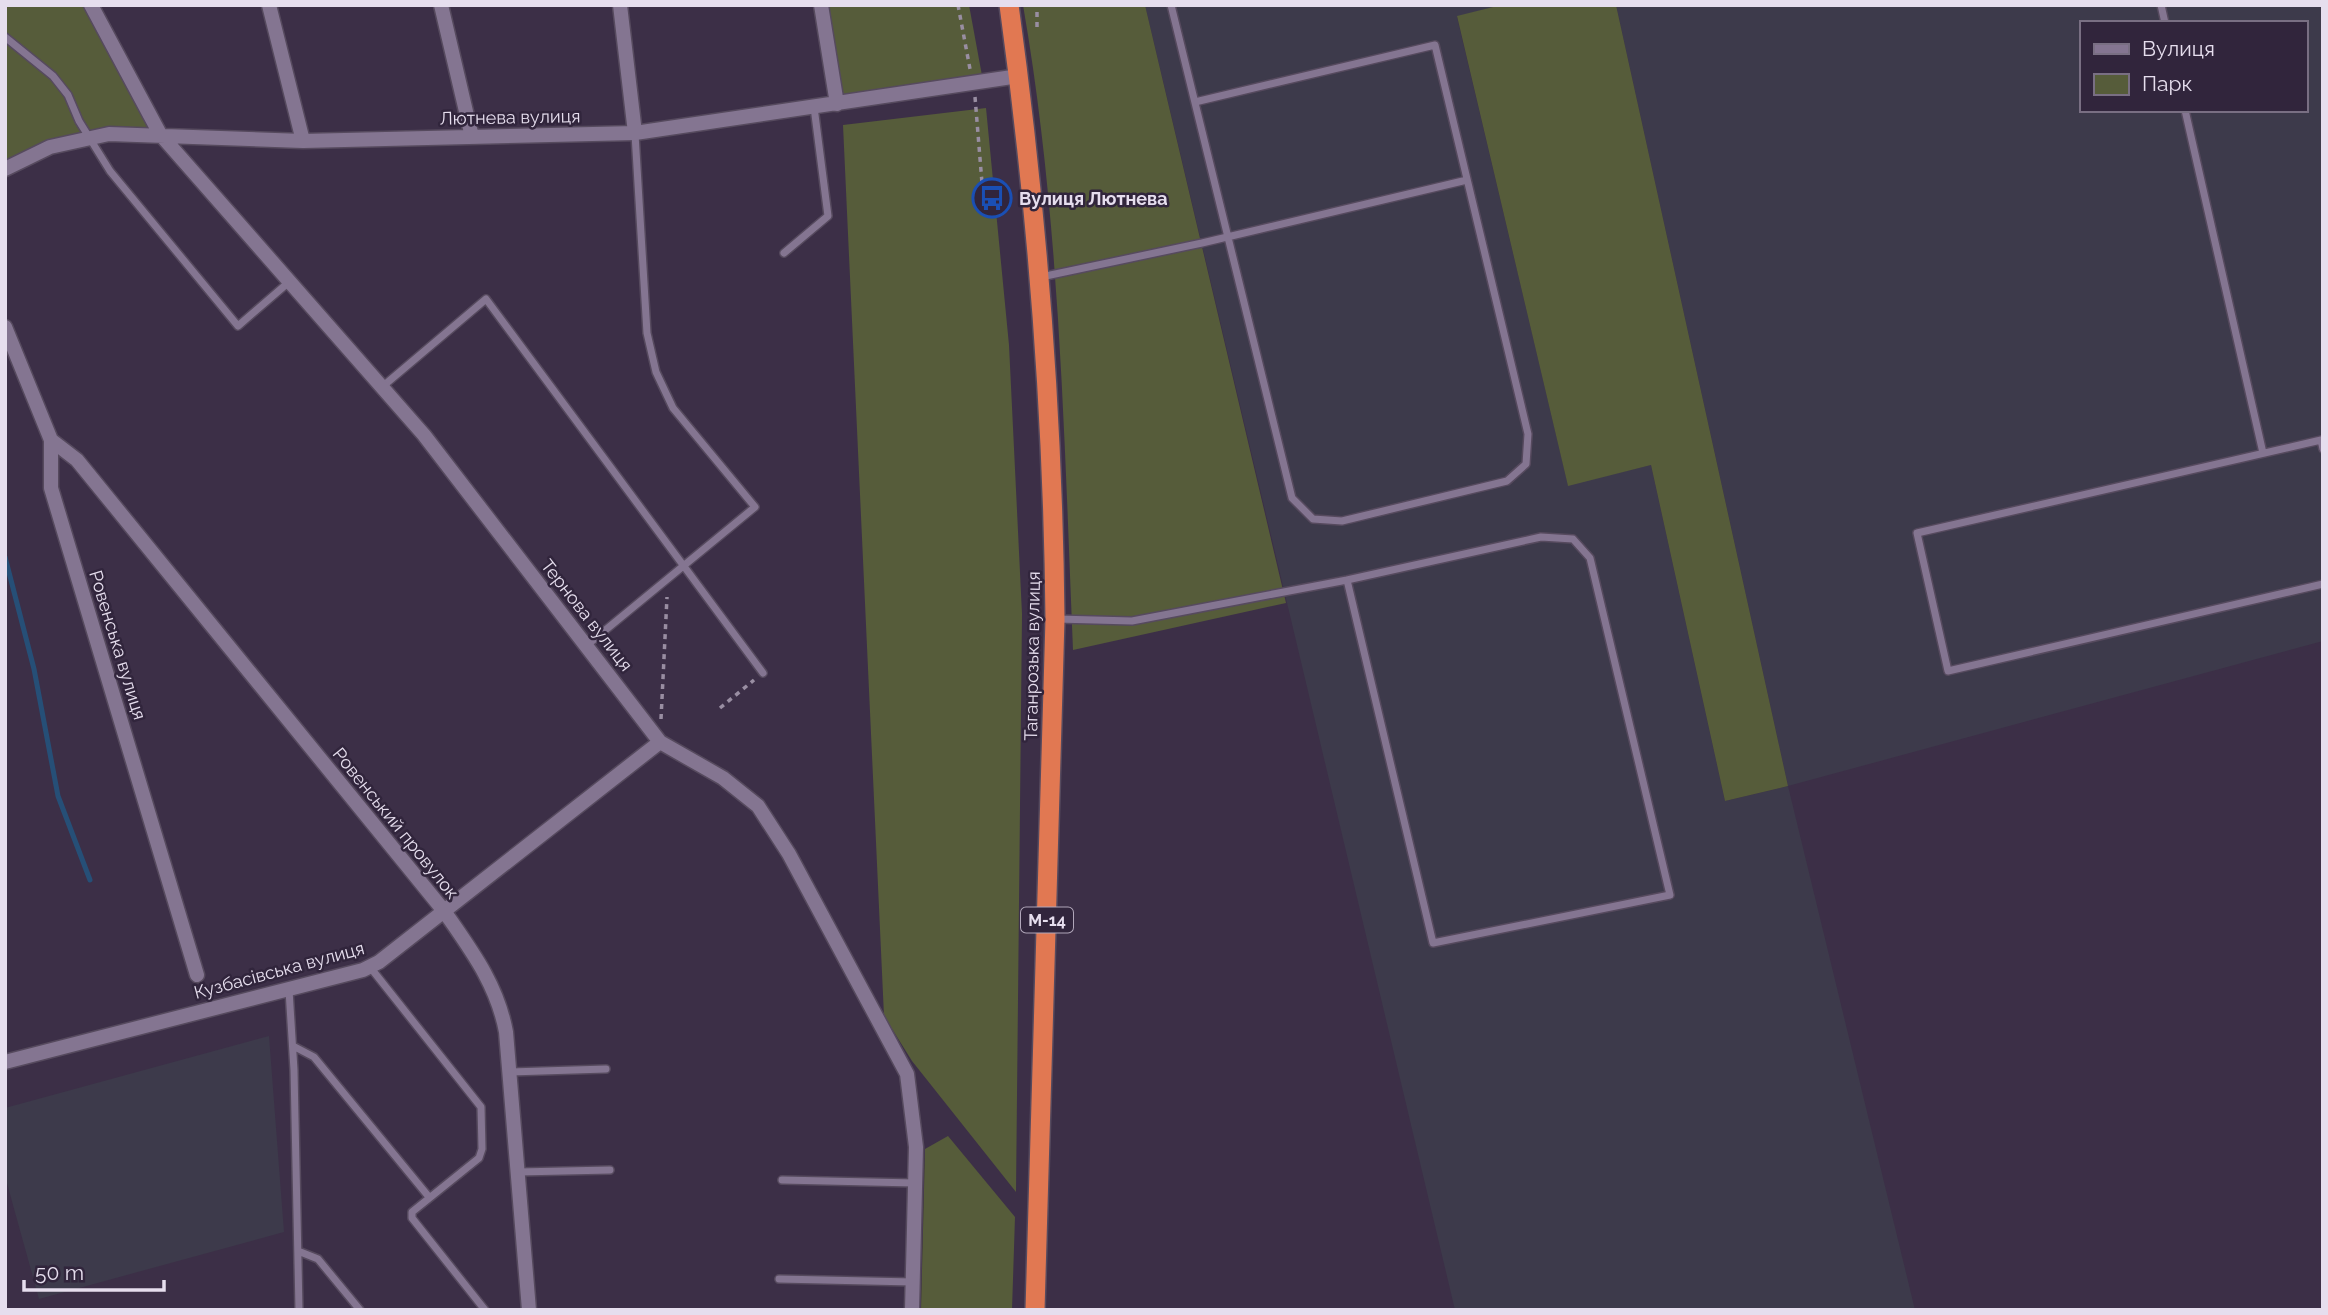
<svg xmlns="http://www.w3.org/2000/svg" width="2328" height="1315" viewBox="0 0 2328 1315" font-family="Raleway,sans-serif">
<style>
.industrial{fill:#3d3a4b;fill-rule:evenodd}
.green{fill:#565c3a}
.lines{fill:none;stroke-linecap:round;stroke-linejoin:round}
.stream{stroke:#264f77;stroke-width:5}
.service-casing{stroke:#564a5e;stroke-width:10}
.minor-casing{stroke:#564a5e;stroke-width:17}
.trunk-casing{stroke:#564a5e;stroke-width:22}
.path{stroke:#998ea2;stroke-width:3.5;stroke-dasharray:5 5;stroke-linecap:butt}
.service{stroke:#847591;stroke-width:7}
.minor{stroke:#847591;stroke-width:14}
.trunk{stroke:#e17852;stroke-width:19}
.labels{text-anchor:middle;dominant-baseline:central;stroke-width:5;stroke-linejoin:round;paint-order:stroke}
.shield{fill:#31253c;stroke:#b0a6b9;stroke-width:2}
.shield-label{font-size:16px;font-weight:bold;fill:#e6deee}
.street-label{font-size:18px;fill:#e6deee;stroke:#31253c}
.poi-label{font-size:18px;font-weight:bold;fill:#e6deee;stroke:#31253c;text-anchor:start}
</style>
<rect width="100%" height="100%" fill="#3c2f47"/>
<path class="industrial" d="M 1145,5 L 1501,5 L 1457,17 L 1568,485 L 1651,465 L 1725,801 L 1788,786 L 1616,5 L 2323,5 L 2323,641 L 1788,786 L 1915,1310 L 1455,1310 ZM 2081,23 L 2305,23 L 2305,110 L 2081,110 Z
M 269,1036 L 284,1232 L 39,1299 L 5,1176 L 5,1108 Z"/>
<path class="green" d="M 5,5 L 83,5 L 154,137 L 48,140 L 5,161 Z
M 825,5 L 969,5 L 983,81 L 840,99 Z
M 1023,5 L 1145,5 L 1286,603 L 1073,650 C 1064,435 1060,218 1023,5 Z
M 1501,5 L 1616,5 L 1788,786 L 1725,801 L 1651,465 L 1568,486 L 1457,16 Z
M 986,108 L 1009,345 L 1022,614 L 1016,1192 L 912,1061 L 884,1016 L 843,125 Z
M 948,1136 L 1015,1217 L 1012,1310 L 921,1310 L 925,1149 Z"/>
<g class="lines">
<path class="stream" d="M 5,557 L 34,669 L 58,796 L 90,880"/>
<g class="service-casing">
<path id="service" d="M 1171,5 L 1292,498 L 1313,519 L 1342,521 L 1507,481 L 1526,464 L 1528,434 L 1435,45 L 1195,102
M 2161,5 L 2165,23
M 5,37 L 53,76 L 68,95 L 79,121 L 110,171 L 238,326 L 289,282
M 2185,110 L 2263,453
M 784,253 L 828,216 L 814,107
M 1041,277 L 1202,243 L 1467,180
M 382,387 L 486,299 L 763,673
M 2323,449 L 2321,440 L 1917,533 L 1948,671 L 2323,584
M 1057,619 L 1132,621 L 1347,580 L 1541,537 L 1573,539 L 1590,558 L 1670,895 L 1433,943 L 1347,580
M 586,646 L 755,507 L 673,408 L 656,372 L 647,333 L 635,134
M 370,967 L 481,1107 L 482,1149 L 479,1158 L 412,1212 L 412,1218 L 485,1310
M 289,990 L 294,1070 L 299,1310
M 293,1046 L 314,1057 L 429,1197
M 510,1072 L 606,1069
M 518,1172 L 610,1170
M 782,1180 L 915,1183
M 298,1251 L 318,1259 L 360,1310
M 779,1279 L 913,1282"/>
</g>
<g class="minor-casing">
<path id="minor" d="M 91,5 L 160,134 L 424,435 L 660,742 L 723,778 L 758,806 L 789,854 L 907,1074 L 916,1147 L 912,1310
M 269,5 L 303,141
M 441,5 L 472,137
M 620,5 L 635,133
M 821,5 L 837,104
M 5,169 L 50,147 L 109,134 L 303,141 L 635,133 L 1019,76
M 5,327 L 51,440 L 51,488 L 197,975
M 51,440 L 77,460 L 444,911 C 471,950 497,984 506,1032 L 529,1310
M 5,1062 L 363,970 L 379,962 L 660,742"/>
</g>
<g class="trunk-casing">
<path id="trunk" d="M 1009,5 C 1037,209 1053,414 1055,619 L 1035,1310"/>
</g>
<path class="path" d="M 958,5 L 970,69
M 1037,27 L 1037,5
M 975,97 L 982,183 L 996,184 L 1000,212
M 720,708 L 754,680
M 661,719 L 667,597"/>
<use href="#service" class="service"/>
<use href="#minor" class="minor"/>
<use href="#trunk" class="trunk"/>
</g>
<defs>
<g id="bus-ring" transform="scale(2.0125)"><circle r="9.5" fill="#31253c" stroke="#1a4fb4" stroke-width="1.5"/><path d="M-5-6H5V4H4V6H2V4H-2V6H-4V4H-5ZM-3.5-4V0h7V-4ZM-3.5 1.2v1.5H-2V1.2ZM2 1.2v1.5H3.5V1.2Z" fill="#1a4fb4"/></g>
</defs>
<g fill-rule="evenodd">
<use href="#bus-ring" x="992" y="198"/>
</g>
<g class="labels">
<rect class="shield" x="1021" y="907.5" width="52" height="25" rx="5"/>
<g class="shield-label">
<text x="1047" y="920">М-14</text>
</g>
<g class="street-label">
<text transform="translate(510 117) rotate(-1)">Лютнева вулиця</text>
<text transform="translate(587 615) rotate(52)">Тернова вулиця</text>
<text transform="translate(118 645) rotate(73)">Ровенська вулиця</text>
<text transform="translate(1032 656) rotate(-89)">Таганрозька вулиця</text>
<text transform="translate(396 823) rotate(51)">Ровенський провулок</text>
<text transform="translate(279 970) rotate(-15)">Кузбасівська вулиця</text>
</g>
<g class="poi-label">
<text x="1019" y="198">Вулиця Лютнева</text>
</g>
</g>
<rect width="2328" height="1315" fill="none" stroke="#e6deee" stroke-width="14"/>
<rect x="2080" y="21" width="228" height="91" fill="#31253c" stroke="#796f83" stroke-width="2"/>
<rect x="2094" y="44" width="35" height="10" fill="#847591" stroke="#796f83" stroke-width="2"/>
<text x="2142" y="56" font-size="21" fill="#e6deee">Вулиця</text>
<rect x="2094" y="74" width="35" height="21" fill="#565c3a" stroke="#796f83" stroke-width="2"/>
<text x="2142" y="91" font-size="21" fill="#e6deee">Парк</text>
<path d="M24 1280v10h140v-10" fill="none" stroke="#e6deee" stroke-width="3.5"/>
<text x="35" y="1280" font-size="21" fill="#e6deee" stroke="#31253c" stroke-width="5" paint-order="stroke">50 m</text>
</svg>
